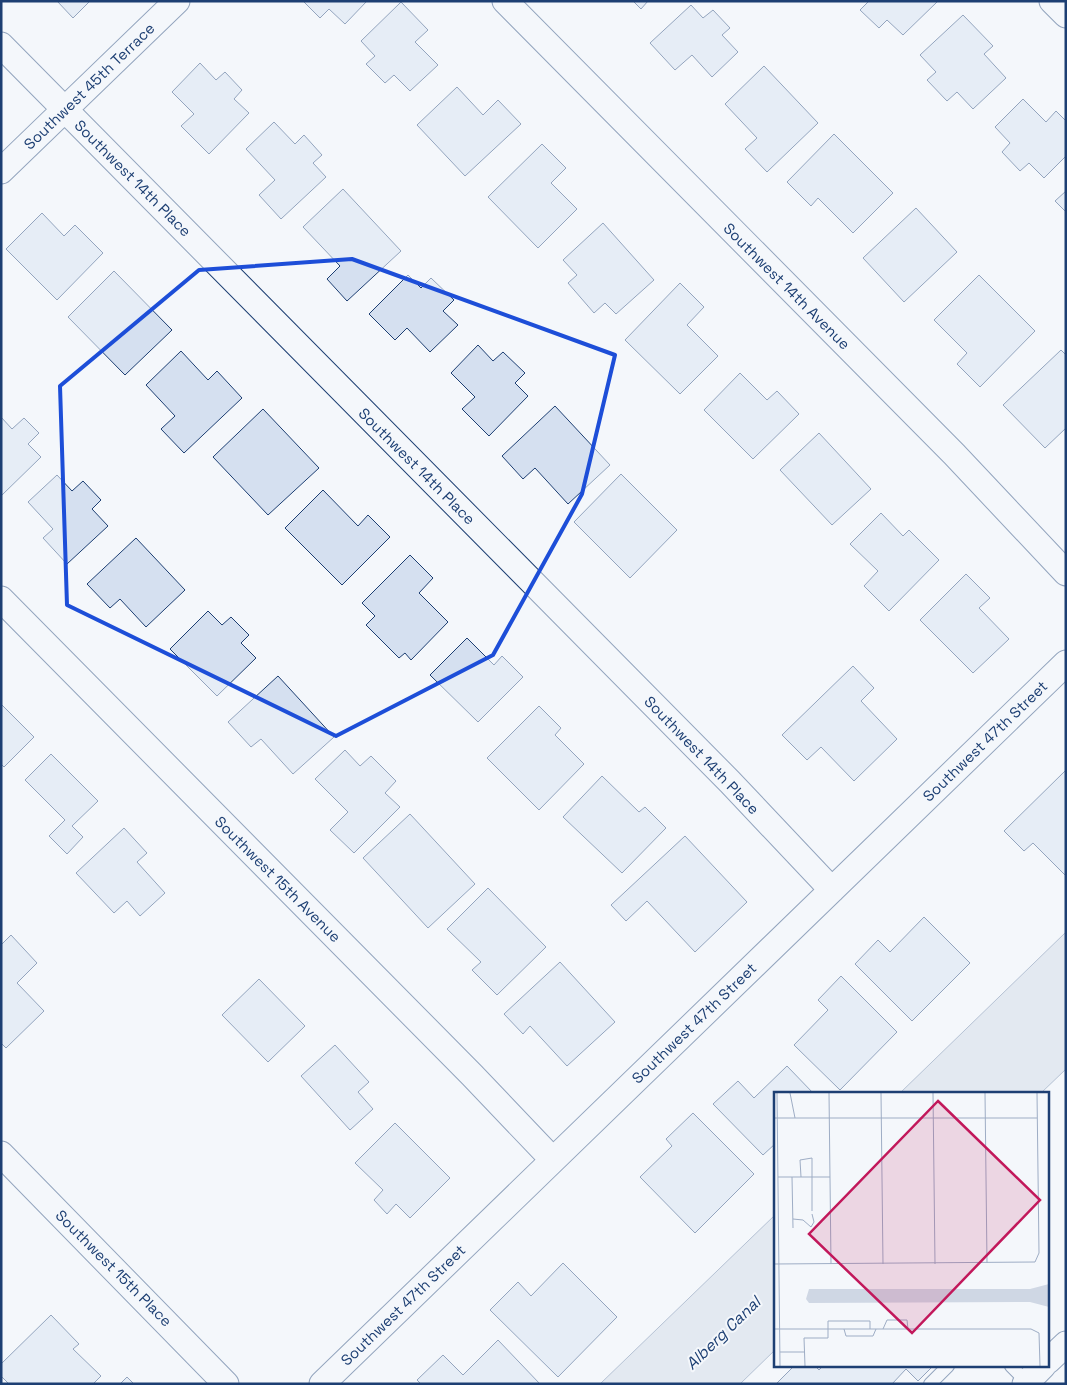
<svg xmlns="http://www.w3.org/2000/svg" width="1067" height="1385" viewBox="0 0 1067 1385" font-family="'Space Grotesk',sans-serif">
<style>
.water{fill:#cfd7e4;stroke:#687fa3}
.building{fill:#d5e0f0;stroke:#1d3f73}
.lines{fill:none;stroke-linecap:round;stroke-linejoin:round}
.lane-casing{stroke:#1d3f73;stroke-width:14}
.street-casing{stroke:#1d3f73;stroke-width:27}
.lane{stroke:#f4f7fb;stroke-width:12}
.street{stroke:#f4f7fb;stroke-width:25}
.marked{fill:none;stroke:#1d4ed8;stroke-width:4;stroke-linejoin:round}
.labels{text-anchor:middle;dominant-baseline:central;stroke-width:4;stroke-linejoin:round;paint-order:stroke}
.street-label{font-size:15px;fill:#1d3f73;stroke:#f4f7fb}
.water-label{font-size:16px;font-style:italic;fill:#1d3f73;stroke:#f4f7fb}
.inset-road{fill:none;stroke:#9eadc5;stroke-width:1}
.view{fill:#c2185b;fill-opacity:0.15;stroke:#c2185b;stroke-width:2.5}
.inset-edge{fill:none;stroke:#1d3f73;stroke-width:2.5}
</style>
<rect width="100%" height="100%" fill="#f4f7fb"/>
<path class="water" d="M 1066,932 L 1066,1069 L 1040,1094 L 899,1094 Z
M 776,1214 L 776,1349 L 740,1384 L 600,1384 Z"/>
<path class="building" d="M 57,1 L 90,1 L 73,18 Z
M 303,1 L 367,1 L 345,24 L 329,9 L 320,18 Z
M 633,1 L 648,1 L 641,9 Z
M 869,1 L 938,1 L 903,35 L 887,20 L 879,28 L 860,10 Z
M 401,2 L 428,30 L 415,42 L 438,65 L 410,91 L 394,75 L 385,83 L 366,64 L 375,56 L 361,41 Z
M 691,5 L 703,18 L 713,10 L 730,28 L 722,35 L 738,52 L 712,77 L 692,55 L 675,70 L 650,43 Z
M 963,15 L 993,46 L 984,54 L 1006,78 L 973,109 L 957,92 L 947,101 L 927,80 L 936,72 L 920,55 Z
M 200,63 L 216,80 L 225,72 L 242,90 L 234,99 L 249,113 L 209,154 L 181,126 L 194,114 L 172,92 Z
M 764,66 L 818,123 L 767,172 L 745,149 L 757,138 L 725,104 Z
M 457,87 L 483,115 L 498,100 L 521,124 L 465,176 L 417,125 Z
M 1023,99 L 1046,122 L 1056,111 L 1066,121 L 1066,156 L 1044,178 L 1029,163 L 1020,171 L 1002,152 L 1010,143 L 995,127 Z
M 274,122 L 295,144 L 304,135 L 322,155 L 313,163 L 326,177 L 281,219 L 259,195 L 275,180 L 246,149 Z
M 834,134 L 893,193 L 853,233 L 818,198 L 811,206 L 787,182 Z
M 542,144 L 566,168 L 551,183 L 577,209 L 538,248 L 488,197 Z
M 343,189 L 401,251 L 347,301 L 327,279 L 340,266 L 303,227 Z
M 1066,191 L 1066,212 L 1055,201 Z
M 916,208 L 957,252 L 904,302 L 863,258 Z
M 42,213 L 64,236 L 75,225 L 103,253 L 57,300 L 6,249 Z
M 603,223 L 654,280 L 616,314 L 605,303 L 594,313 L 568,283 L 577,275 L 563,260 Z
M 114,271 L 172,330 L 125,375 L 68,317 Z
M 408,275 L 421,288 L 431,278 L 454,300 L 443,311 L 458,325 L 430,352 L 407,328 L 395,340 L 369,314 Z
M 979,275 L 1035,331 L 980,387 L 957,364 L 967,353 L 934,320 Z
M 680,283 L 704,307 L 687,325 L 718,356 L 680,394 L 625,340 Z
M 478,345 L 493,361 L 503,352 L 525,373 L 515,383 L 528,396 L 489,436 L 462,409 L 475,397 L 451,373 Z
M 1061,350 L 1066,355 L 1066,428 L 1045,448 L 1003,405 Z
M 181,351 L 208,380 L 217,371 L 242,398 L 184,453 L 161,429 L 175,416 L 146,385 Z
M 740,373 L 767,400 L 777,391 L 799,414 L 753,459 L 704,410 Z
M 555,406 L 610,465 L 568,504 L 535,468 L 523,479 L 502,456 Z
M 263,409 L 319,468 L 268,515 L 213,457 Z
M 1,417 L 12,429 L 24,418 L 39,433 L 28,444 L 41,457 L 1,496 Z
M 819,433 L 871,489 L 832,525 L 780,470 Z
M 621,474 L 677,530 L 630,578 L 574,522 Z
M 57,475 L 72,491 L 83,481 L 101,500 L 92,509 L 108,526 L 67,564 L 43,538 L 53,529 L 28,502 Z
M 323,490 L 358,526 L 368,515 L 390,537 L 342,585 L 285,528 Z
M 881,513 L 903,536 L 909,530 L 939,560 L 889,611 L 864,586 L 878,571 L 850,544 Z
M 136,538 L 185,590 L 146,627 L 120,599 L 110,608 L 87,584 Z
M 410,555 L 433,578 L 419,593 L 448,622 L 411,660 L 405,653 L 399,658 L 366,625 L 375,616 L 362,603 Z
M 966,574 L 990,598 L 979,608 L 1009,639 L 973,673 L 920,620 Z
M 208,611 L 222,625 L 231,617 L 249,635 L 241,643 L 256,658 L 217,696 L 170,649 Z
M 467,638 L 494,665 L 502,656 L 523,677 L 478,722 L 430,675 Z
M 853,666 L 874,688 L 861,701 L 897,739 L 854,781 L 821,747 L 807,760 L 782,735 Z
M 278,676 L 334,737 L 293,774 L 261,739 L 251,747 L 228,722 Z
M 1,704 L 34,737 L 4,767 L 1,764 Z
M 539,706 L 561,728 L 555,735 L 584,764 L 539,810 L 487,758 Z
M 345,750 L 360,766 L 371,756 L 396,781 L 385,793 L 400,807 L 354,853 L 330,830 L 348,812 L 315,779 Z
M 51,754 L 98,801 L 72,826 L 83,837 L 67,854 L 49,836 L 65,820 L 25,780 Z
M 1065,771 L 1066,771 L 1066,876 L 1033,843 L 1024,851 L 1004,831 Z
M 602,776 L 639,812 L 645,807 L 666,828 L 622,873 L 563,817 Z
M 410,814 L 475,884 L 428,928 L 363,858 Z
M 124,828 L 147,853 L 137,862 L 165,893 L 140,916 L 127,901 L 114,913 L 76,873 Z
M 685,836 L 747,902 L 695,952 L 647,901 L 626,921 L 611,905 Z
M 488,888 L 546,947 L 497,995 L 472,970 L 481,962 L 447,929 Z
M 924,917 L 970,963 L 912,1021 L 855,964 L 878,940 L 890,952 Z
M 11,935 L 37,963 L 17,983 L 44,1011 L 6,1048 L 1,1043 L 1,945 Z
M 560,962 L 615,1022 L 567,1066 L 530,1026 L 523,1034 L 504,1014 Z
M 841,976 L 897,1032 L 840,1090 L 794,1045 L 828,1010 L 818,1000 Z
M 259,979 L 305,1026 L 268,1062 L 222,1015 Z
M 335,1045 L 369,1082 L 358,1092 L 373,1109 L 350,1130 L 301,1076 Z
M 787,1066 L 814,1094 L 776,1094 L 776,1143 L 763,1155 L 713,1104 L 738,1081 L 754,1098 Z
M 693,1113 L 754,1174 L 695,1233 L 640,1177 L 672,1146 L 666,1139 Z
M 395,1123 L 450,1178 L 410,1218 L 396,1204 L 387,1214 L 374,1200 L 383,1190 L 355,1163 Z
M 563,1263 L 617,1317 L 558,1377 L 490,1310 L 518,1282 L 531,1296 Z
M 51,1315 L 79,1344 L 73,1349 L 101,1376 L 93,1384 L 9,1384 L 1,1376 L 1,1364 Z
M 498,1340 L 540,1384 L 421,1384 L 417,1380 L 443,1355 L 463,1375 Z
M 794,1366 L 815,1366 L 819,1370 L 823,1366 L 933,1366 L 918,1381 L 906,1369 L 892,1384 L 776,1384 Z
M 127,1377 L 134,1384 L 120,1384 Z"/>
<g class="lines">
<g class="lane-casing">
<path id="lane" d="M 1011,1366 L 1027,1382
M 930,1384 L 948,1366"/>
</g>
<g class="street-casing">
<path id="street" d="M 505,1 L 954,454 L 1066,573
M 1052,1 L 1066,15
M 1,45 L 730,782 L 832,890
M 1,171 L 177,1
M 1,599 L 472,1075 L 553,1160
M 1,1154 L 226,1384
M 1048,1361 L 1066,1344
M 322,1384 L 1066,663
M 1025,1384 L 1043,1366"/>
</g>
<use href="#lane" class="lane"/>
<use href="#street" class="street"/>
</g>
<path d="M0 0H1067V1385H0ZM 352,259 L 615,355 L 582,494 L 493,655 L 336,736 L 67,605 L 60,386 L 199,270 Z" fill="#f4f7fb" fill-opacity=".55" fill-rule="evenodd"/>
<path class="marked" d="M 352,259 L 615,355 L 582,494 L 493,655 L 336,736 L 67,605 L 60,386 L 199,270 Z"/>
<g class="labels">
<g class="street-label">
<text transform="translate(89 86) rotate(-44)">Southwest 45th Terrace</text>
<text transform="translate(133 178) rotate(45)">Southwest 14th Place</text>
<text transform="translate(787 286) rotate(45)">Southwest 14th Avenue</text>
<text transform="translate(417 466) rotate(45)">Southwest 14th Place</text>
<text transform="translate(985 741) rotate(-44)">Southwest 47th Street</text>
<text transform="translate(702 755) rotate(46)">Southwest 14th Place</text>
<text transform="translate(278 879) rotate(45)">Southwest 15th Avenue</text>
<text transform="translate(694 1023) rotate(-44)">Southwest 47th Street</text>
<text transform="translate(114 1268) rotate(45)">Southwest 15th Place</text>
<text transform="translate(403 1305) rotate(-44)">Southwest 47th Street</text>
</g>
<g class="water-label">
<text transform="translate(723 1333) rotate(-44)">Alberg Canal</text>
</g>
</g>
<g transform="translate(774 1092)">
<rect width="275" height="275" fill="#f4f7fb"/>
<path d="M 275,192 L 275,215 L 256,210 L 35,211 L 32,207 L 35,197 L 256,197 Z" fill="#cfd7e4"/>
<path class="inset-road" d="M 3,1 L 6,274M 16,1 L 21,26M 55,1 L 57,172M 107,1 L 109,172M 159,1 L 161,172M 211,1 L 213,171M 0,26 L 263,26M 4,85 L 56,85M 18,85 L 19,136M 27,85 L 26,68 L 38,66 L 38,119M 19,127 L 29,128 L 37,135 L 40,130 L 38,122M 0,172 L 261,170 L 265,161 L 263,1M 0,237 L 257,237 L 265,241 L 266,274M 70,237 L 72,244 L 99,244 L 102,237M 109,237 L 113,228 L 133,228 L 134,237M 6,260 L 30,260M 31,274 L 30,246 L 54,246 L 54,229 L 96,229 L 96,237"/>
<path class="view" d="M 164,9 L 266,108 L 138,241 L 35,142 Z"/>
<rect width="275" height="275" class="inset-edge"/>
</g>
<rect width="1067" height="1385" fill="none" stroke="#1d3f73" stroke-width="5"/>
</svg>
